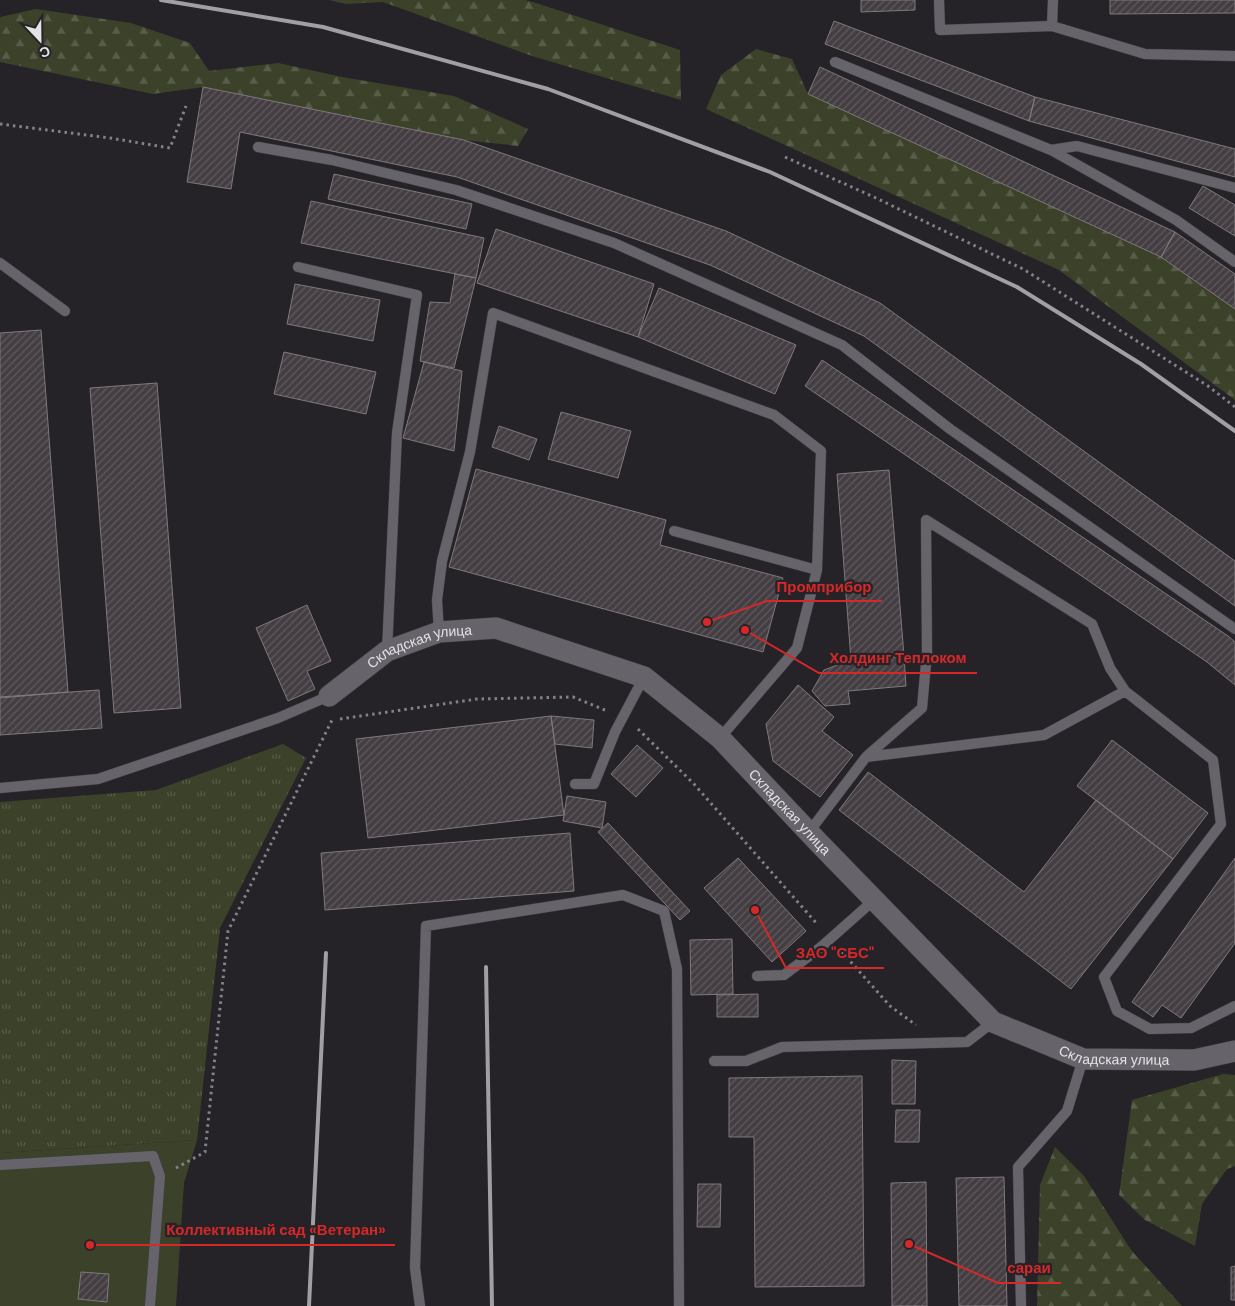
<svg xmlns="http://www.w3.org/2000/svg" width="1235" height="1306" viewBox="0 0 1235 1306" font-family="'DM Sans',sans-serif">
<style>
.grass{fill:url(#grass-tufts)}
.forest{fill:url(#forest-firs)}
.green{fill:#3b4229}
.building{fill:url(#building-hatch);stroke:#7f797c}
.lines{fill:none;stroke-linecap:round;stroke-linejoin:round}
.service-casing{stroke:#413f43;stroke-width:11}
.minor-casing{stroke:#413f43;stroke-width:22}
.path{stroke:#838286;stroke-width:3;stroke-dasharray:2.5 4;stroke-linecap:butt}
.service{stroke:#66646a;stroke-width:10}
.minor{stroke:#66646a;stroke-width:21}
.rail{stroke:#a09fa3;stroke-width:4}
.labels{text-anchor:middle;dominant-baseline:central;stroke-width:4.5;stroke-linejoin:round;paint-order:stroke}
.street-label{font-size:14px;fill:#e3e2e5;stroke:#252328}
.leader{fill:none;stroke:#d62828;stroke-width:2}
.callout-dot{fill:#d62828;stroke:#252328;stroke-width:2}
.callout-label{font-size:15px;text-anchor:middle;font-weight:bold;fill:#d62828;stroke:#252328;stroke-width:4.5;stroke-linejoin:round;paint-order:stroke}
</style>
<defs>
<pattern id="grass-tufts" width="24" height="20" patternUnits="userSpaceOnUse" patternTransform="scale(1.25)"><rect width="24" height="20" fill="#3b4229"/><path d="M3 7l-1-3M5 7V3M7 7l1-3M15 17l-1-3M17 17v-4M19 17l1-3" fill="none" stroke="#575d48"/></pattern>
<pattern id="forest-firs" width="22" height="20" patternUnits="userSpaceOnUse" patternTransform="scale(1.25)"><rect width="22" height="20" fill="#3b4229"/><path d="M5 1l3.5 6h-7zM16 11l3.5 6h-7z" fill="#575d48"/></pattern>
<pattern id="building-hatch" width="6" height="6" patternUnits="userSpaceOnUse" patternTransform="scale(1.25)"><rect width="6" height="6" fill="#443e42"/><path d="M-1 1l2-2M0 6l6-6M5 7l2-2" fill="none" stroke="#5f5a5d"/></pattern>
</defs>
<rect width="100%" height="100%" fill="#252328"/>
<path class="grass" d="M 283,744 L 306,758 L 220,928 L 197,1140 L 0,1153 L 0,802 L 156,790 Z"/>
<path class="forest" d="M 329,0 L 525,0 L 536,3 L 680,50 L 681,100 L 532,56 L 383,2 L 346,4 Z
M 36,9 L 131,23 L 190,43 L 209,71 L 278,63 L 342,77 L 454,96 L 528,129 L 518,146 L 464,140 L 203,87 L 153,94 L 0,62 L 0,17 Z
M 756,49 L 792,59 L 808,94 L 1161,257 L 1235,309 L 1235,400 L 1059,270 L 706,109 L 721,75 Z
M 1223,1074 L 1235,1075 L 1235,1166 L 1227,1169 L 1202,1204 L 1195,1246 L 1145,1220 L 1119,1195 L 1132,1100 Z
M 1055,1147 L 1084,1176 L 1131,1250 L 1182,1306 L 1037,1306 L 1040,1185 Z"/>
<path class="green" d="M 197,1140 L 184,1183 L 176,1306 L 0,1306 L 0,1153 Z"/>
<path class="building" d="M 861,0 L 915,0 L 915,10 L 861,12 Z
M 1110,0 L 1235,0 L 1235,13 L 1110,14 Z
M 834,21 L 1035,97 L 1029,121 L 825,44 Z
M 820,67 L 1175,232 L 1161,257 L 808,94 Z
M 203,87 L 464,140 L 726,231 L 880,303 L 1235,561 L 1235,606 L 864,336 L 710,265 L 457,177 L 240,132 L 231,189 L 187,182 Z
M 1035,97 L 1235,149 L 1235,177 L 1029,121 Z
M 334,174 L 472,204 L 466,229 L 328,199 Z
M 1203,186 L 1235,205 L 1235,236 L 1189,208 Z
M 311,201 L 484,238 L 476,278 L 301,243 Z
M 496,229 L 654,284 L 638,337 L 477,283 Z
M 1175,232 L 1235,274 L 1235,309 L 1161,257 Z
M 455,274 L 476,278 L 454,368 L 420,361 L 430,302 L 450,303 Z
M 295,284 L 380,300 L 373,341 L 287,324 Z
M 659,288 L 796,345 L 775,394 L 638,337 Z
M 41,330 L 68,692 L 0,698 L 0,333 Z
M 284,352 L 376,372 L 366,414 L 274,394 Z
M 822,360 L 1228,636 L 1235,642 L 1235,685 L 1207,662 L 805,386 Z
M 424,362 L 462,371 L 454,451 L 403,438 Z
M 157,383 L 181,708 L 114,713 L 90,388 Z
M 561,412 L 631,431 L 618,478 L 548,459 Z
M 499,426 L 537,439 L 529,460 L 492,447 Z
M 476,469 L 666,520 L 660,545 L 783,578 L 763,652 L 449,567 Z
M 889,470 L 904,656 L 851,660 L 837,474 Z
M 307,605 L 331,661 L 307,671 L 315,689 L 288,701 L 256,628 Z
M 904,656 L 906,686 L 848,691 L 850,704 L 825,706 L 812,691 L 824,670 L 851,660 Z
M 798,685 L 834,717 L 822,731 L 853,755 L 820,797 L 773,761 L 766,724 Z
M 99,690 L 102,728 L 0,735 L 0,697 Z
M 551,716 L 564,815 L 368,838 L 356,739 Z
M 551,716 L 594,720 L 592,748 L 555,744 Z
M 1112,740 L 1208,813 L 1173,859 L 1077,786 Z
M 637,745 L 663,768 L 636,797 L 611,774 Z
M 868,772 L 1024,892 L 1096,800 L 1173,859 L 1071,989 L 839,810 Z
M 567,796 L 606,802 L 602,828 L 563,821 Z
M 608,823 L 690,911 L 680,920 L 598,832 Z
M 570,833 L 574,891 L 325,910 L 321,853 Z
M 738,858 L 806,931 L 772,962 L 704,888 Z
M 1235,858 L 1235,943 L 1181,1018 L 1162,1005 L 1153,1017 L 1132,1002 Z
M 732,939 L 733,994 L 691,995 L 690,940 Z
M 758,994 L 758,1017 L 717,1017 L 717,995 Z
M 892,1060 L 916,1061 L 915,1104 L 892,1104 Z
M 862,1076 L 864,1286 L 755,1287 L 754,1137 L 729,1137 L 729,1078 Z
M 896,1110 L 920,1110 L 919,1142 L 895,1142 Z
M 1004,1177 L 1007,1306 L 959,1306 L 956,1178 Z
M 926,1182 L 927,1306 L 892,1306 L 891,1183 Z
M 698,1184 L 721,1184 L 720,1227 L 697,1227 Z
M 1235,1266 L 1235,1300 L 1231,1300 L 1231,1267 Z
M 81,1272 L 109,1274 L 107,1302 L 78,1299 Z"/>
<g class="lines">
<g class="service-casing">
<path id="service" d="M 939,0 L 940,30 L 1052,26 L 1053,0
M 1052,26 L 1145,54 L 1235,56
M 835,62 L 1051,150 L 1176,220 L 1235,262
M 258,147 L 332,160 L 456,190 L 614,243 L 842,345 L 950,429 L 1235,629
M 1051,150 L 1077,146 L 1235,188
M 0,263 L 65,311
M 298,267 L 417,295 L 397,433 L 387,651
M 674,531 L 817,570 L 797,648 L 720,738
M 439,632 L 437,600 L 442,561 L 470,452 L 493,313 L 774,415 L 821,451 L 817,570
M 867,756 L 922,708 L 927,652 L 926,520 L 1092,624 L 1110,668 L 1125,691
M 575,784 L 594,784 L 615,732 L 644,677
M 0,788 L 98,779 L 278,718 L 329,696
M 809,832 L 866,757 L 1044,735 L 1125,691 L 1213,760 L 1221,824 L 1104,977 L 1117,1011 L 1150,1029 L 1191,1028 L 1235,1006
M 757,976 L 784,975 L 821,947 L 874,900
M 714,1061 L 746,1061 L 782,1047 L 967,1042 L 993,1022
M 0,1165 L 153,1156 L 160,1176 L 150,1306
M 420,1306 L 415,1268 L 426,926 L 623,895 L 664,911 L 677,969 L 679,1306
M 1021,1306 L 1018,1167 L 1067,1111 L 1083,1059"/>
</g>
<g class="minor-casing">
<g id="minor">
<path id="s1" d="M 329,696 L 387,651 L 439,632 L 496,628 L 644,677 L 720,738 L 818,842 L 993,1022 L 1083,1059 L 1194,1060 L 1235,1051"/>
</g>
</g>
<path class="path" d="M 0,124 L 110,138 L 170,148 L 186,106
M 785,157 L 876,198 L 1023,269 L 1208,386 L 1235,407
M 340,719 L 477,699 L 573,697 L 605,710
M 638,729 L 694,784 L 818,925
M 842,952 L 890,1006 L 916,1025
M 176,1168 L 205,1152 L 228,931 L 332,720"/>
<use href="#service" class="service"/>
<use href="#minor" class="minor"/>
<path class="rail" d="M 161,0 L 323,27 L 548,89 L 770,172 L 1017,287 L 1141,364 L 1235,431
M 486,967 L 492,1306
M 309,1306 L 326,953"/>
</g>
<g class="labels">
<g class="street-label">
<text stroke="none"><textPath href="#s1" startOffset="106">Складская улица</textPath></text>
<text stroke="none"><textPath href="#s1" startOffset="541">Складская улица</textPath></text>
<text stroke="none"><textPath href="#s1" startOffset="961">Складская улица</textPath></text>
</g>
</g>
<path class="leader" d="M707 622L767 601H882M745 630L819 673H977M755 910L786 968H884M90 1245L156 1245H395M909 1244L998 1283H1061"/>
<g class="callout-dot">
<circle cx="707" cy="622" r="5"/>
<circle cx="745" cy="630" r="5"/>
<circle cx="755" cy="910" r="5"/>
<circle cx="90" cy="1245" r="5"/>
<circle cx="909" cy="1244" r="5"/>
</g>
<g class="callout-label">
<text x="824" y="592">Промприбор</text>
<text x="898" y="663">Холдинг Теплоком</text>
<text x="835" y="958">ЗАО "СБС"</text>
<text x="276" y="1235">Коллективный сад «Ветеран»</text>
<text x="1029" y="1273">сараи</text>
</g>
<g transform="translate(40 40) rotate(158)" stroke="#252328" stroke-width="4" paint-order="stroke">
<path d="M0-4L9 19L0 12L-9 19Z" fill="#e3e2e5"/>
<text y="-8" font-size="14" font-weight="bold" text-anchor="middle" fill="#e3e2e5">С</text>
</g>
</svg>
